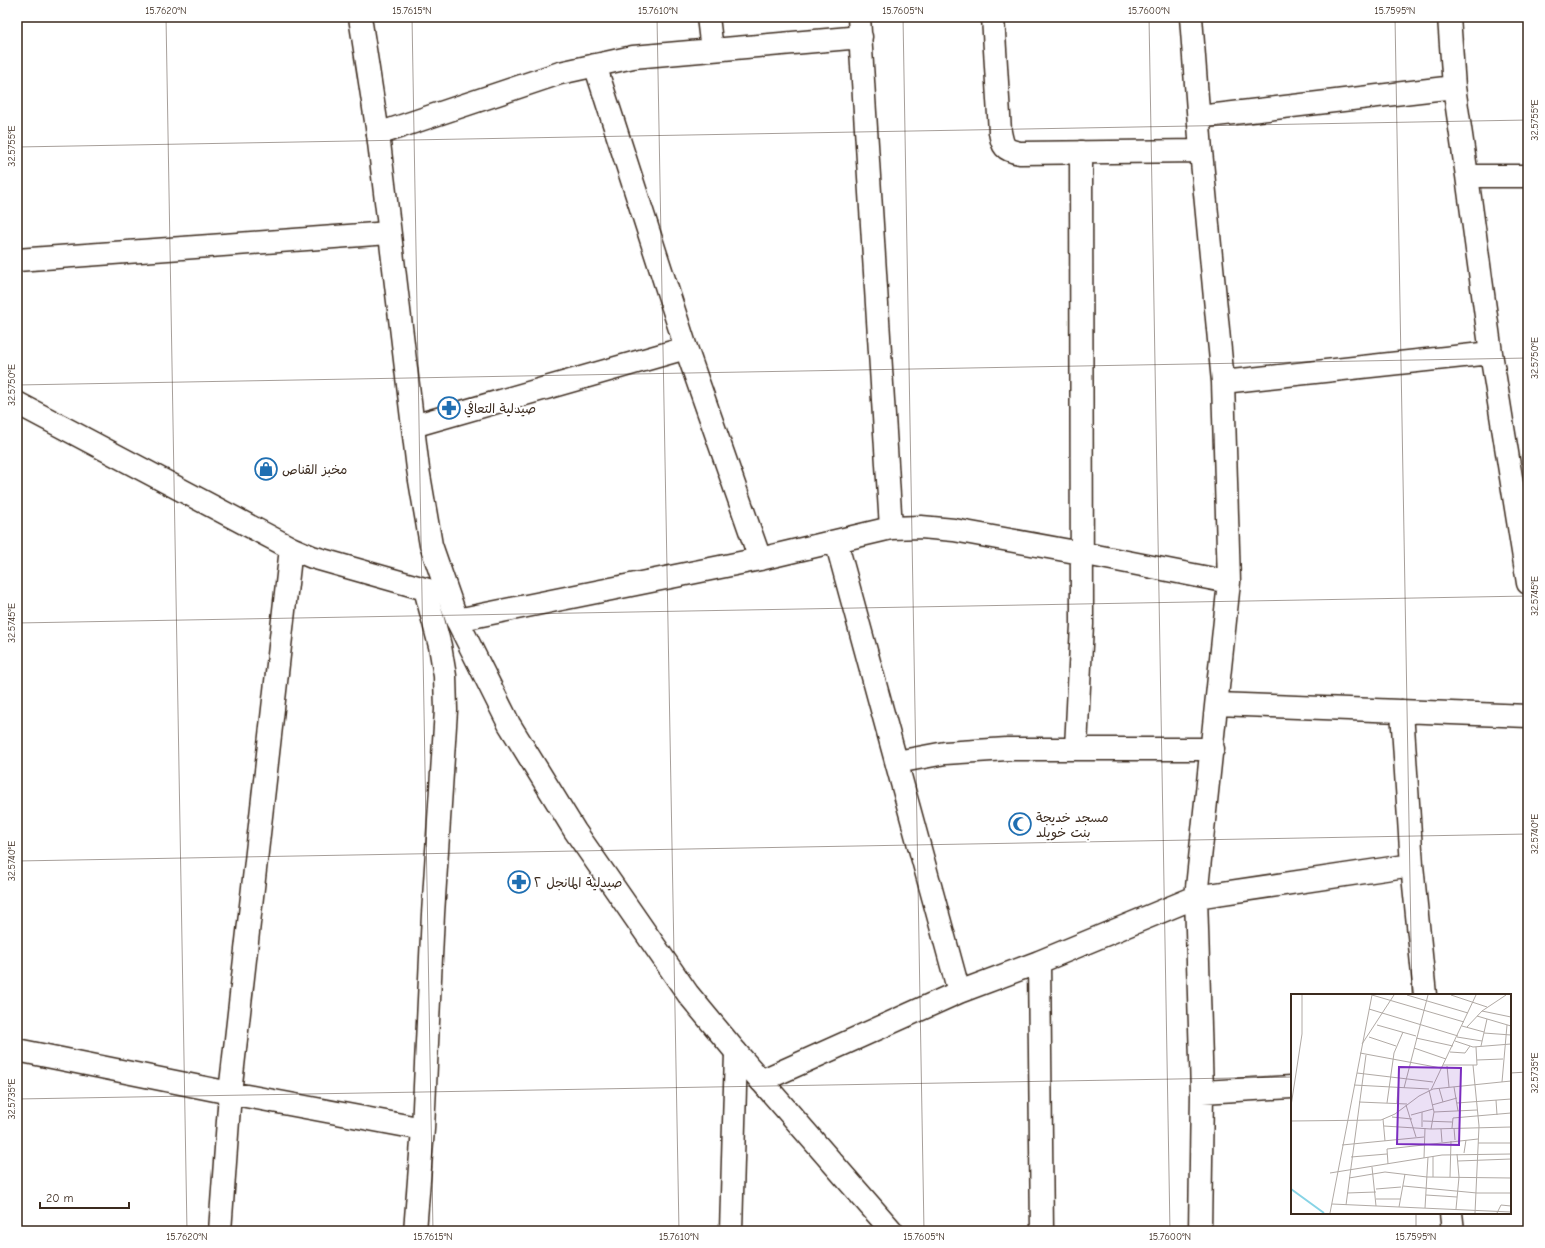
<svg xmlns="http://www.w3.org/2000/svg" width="1545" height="1248" viewBox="0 0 1545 1248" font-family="'Comic Neue','Playpen Sans Arabic',sans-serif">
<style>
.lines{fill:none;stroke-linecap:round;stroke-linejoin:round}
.minor-casing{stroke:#3b2a1e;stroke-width:25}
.tertiary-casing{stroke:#3b2a1e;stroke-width:25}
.minor{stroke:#fff;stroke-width:22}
.tertiary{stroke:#fff;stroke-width:22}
.ticks{fill:none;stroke:#3b2a1e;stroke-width:1;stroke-opacity:0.45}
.labels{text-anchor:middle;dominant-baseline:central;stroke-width:4;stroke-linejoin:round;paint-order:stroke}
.poi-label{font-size:13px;fill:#3b2a1e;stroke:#fff;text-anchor:start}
.inset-river{fill:none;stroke:#87d4e6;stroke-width:2}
.inset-road{fill:none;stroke:#b1aaa5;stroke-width:1}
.view{fill:#7b2cbf;fill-opacity:0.15;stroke:#7b2cbf;stroke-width:2}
.inset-edge{fill:none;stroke:#3b2a1e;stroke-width:2}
.neatline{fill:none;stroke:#3b2a1e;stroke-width:1.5}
.ticks-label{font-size:10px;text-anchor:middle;fill:#3b2a1e}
</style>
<rect width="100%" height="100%" fill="#fff"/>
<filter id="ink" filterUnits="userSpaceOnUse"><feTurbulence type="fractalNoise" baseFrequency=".025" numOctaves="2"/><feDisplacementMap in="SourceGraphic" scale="8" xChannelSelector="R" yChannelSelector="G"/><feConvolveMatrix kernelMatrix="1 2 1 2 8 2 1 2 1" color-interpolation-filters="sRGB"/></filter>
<g filter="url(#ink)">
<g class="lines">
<g class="minor-casing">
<path id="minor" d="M 708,17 L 712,50
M 859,17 L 891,528
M 993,17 L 1000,132 C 1003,147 1004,150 1020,153 L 1201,151
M 1191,17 L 1201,151 L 1223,382 L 1229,582 L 1196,897 L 1202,1092 L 1200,1231
M 1449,17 L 1454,87 L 1467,176 L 1491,353 L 1528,583
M 595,65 L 686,348 L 760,559
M 1199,117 L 1454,87
M 378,134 L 560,73 L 633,57 L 861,37
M 1467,176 L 1528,176
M 17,260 L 389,233
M 1223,382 L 1491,353
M 17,403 L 291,548 L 312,557 L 439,593
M 413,426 L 686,348
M 836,541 L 959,992
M 457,620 L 760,559 L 891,528 L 921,527 L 954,530 L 1081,553 L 1229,582
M 1217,704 L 1528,716
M 1402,711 L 1412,865 L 1425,995
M 1076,748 L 1082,624 L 1081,152
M 897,762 L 945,753 L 1007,749 L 1213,749
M 1039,962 L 1042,1231
M 17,1050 L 230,1093 L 423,1129
M 761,1081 L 959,992 L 1039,962 L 1196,897 L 1412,865
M 1202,1092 L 1292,1087
M 1451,1213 L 1453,1231
M 220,1231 L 230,1093 L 291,548
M 415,1231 L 423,1129 L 433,914 L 446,710 L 445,676 L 440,646 L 425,589
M 731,1231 L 736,1052"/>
</g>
<g class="tertiary-casing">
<path id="tertiary" d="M 360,17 L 378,134 L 418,469 L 431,545 L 457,620 L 509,724 L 575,831 L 688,994 L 736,1052 L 892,1231"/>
</g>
<use href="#minor" class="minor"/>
<use href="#tertiary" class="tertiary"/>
</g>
</g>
<path class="ticks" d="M 166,17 L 187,1231M 412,17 L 433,1231M 657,17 L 679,1231M 903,17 L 924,1231M 1149,17 L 1170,1231M 1395,17 L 1412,995M 17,147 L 1528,120M 17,385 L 1528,358M 17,623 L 1528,596M 17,861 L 1528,834M 1510,1073 L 1528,1072M 17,1099 L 1292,1077M 1416,1213 L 1416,1231"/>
<defs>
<g id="pharmacy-ring" transform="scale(1.15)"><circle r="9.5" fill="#fff" stroke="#1f6fb2" stroke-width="1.5"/><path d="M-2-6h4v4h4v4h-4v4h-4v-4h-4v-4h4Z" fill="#1f6fb2"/></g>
<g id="shop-ring" transform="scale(1.15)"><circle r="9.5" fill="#fff" stroke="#1f6fb2" stroke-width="1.5"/><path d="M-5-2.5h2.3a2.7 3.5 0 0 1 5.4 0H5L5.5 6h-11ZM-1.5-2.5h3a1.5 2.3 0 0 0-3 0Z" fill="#1f6fb2"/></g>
<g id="mosque-ring" transform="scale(1.15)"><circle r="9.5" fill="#fff" stroke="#1f6fb2" stroke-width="1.5"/><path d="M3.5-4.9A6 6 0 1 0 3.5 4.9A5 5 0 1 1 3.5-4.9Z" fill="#1f6fb2"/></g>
</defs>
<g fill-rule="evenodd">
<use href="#pharmacy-ring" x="449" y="408"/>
<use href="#shop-ring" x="266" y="469"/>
<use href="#mosque-ring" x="1020" y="824"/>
<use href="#pharmacy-ring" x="519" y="882"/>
</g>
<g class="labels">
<g class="poi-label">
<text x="464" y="408">صيدلية التعافي</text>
<text x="282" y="469">مخبز القناص</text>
<text x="1036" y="817">مسجد خديجة<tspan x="1036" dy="15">بنت خويلد</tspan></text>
<text x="534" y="882">صيدلية المانجل ٢</text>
</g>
</g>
<g transform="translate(1291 994)">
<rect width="220" height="220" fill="#fff"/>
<path class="inset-river" d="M 0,195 L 33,219"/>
<path class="inset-road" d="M 81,1 L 173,28M 116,1 L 177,19M 160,1 L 196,13M 78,15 L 167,42M 191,17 L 220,23M 186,22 L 220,32M 86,31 L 125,42M 171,32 L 193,38M 176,33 L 191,17 L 215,1M 193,39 L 220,41M 78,43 L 105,52M 166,43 L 191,47M 125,44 L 162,52M 164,47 L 182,53 L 220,50M 71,50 L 103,1M 190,52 L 196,25M 123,54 L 155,65M 159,58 L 174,59 L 179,52M 69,59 L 150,74M 186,66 L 212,65M 152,71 L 186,71 L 185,53M 182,71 L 188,132 L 184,219M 156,72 L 158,93M 66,79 L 142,88M 211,88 L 216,31M 63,91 L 138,95M 163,93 L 167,117M 113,94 L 137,1M 148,94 L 152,108M 138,96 L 143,118 L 140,135M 140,96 L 185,1M 205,106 L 206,121M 68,108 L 116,110M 96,109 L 103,59 L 112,38M 106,109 L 107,94M 166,109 L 220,105M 115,111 L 125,143M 141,111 L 166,104M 0,112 L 11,40 L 11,1M 131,118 L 131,133M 143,118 L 186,116M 120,121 L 142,115M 101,123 L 121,125M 92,125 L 94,147M 0,127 L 90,126 L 104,120 L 128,102 L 142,95 L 220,87M 132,127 L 161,128M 93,132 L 140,135 L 220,133M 161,134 L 162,124 L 220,119M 163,134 L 164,146M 150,135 L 151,148M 187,149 L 220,149M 51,151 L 133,143M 173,159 L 175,146M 142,162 L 142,183M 60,163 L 96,160M 133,164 L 134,134M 167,167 L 220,165M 97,170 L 96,155 L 187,145M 81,173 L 85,212M 39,179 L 151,161 L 220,160M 159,183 L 160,147M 58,184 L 94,178 L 136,183 L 220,184M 112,192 L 186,199M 85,195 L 110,193M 56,199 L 85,198M 186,199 L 220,199M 135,201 L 166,203M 85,205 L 109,205M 41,210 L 220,218M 55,211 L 75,61M 108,213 L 114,180M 134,214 L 137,163M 165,215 L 168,183 L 166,160M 39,219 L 81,1M 206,219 L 210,211 L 220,212"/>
<path class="view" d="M 108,73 L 170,74 L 168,151 L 106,150 Z"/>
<rect width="220" height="220" class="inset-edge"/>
</g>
<rect width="1545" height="1248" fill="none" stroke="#fff" stroke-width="44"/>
<path d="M40 1202v6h89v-6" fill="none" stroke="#3b2a1e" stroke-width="2"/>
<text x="46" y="1202" font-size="12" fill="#3b2a1e" stroke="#ffffff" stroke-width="3" paint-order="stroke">20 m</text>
<rect x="22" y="22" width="1501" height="1204" class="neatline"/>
<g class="ticks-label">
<text x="166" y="14">15.7620°N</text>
<text x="412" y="14">15.7615°N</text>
<text x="658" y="14">15.7610°N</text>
<text x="903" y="14">15.7605°N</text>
<text x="1149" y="14">15.7600°N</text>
<text x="1395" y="14">15.7595°N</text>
<text transform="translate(1534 120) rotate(-90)" y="4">32.5755°E</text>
<text transform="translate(11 146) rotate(-90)" y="4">32.5755°E</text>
<text transform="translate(1534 358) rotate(-90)" y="4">32.5750°E</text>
<text transform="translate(11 385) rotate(-90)" y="4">32.5750°E</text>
<text transform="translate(1534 596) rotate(-90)" y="4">32.5745°E</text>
<text transform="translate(11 623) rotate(-90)" y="4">32.5745°E</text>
<text transform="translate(1534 834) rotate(-90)" y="4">32.5740°E</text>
<text transform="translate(11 861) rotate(-90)" y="4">32.5740°E</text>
<text transform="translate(1534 1073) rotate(-90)" y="4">32.5735°E</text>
<text transform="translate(11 1099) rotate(-90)" y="4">32.5735°E</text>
<text x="187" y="1240">15.7620°N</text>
<text x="433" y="1240">15.7615°N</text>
<text x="679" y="1240">15.7610°N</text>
<text x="924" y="1240">15.7605°N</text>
<text x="1170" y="1240">15.7600°N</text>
<text x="1416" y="1240">15.7595°N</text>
</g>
</svg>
